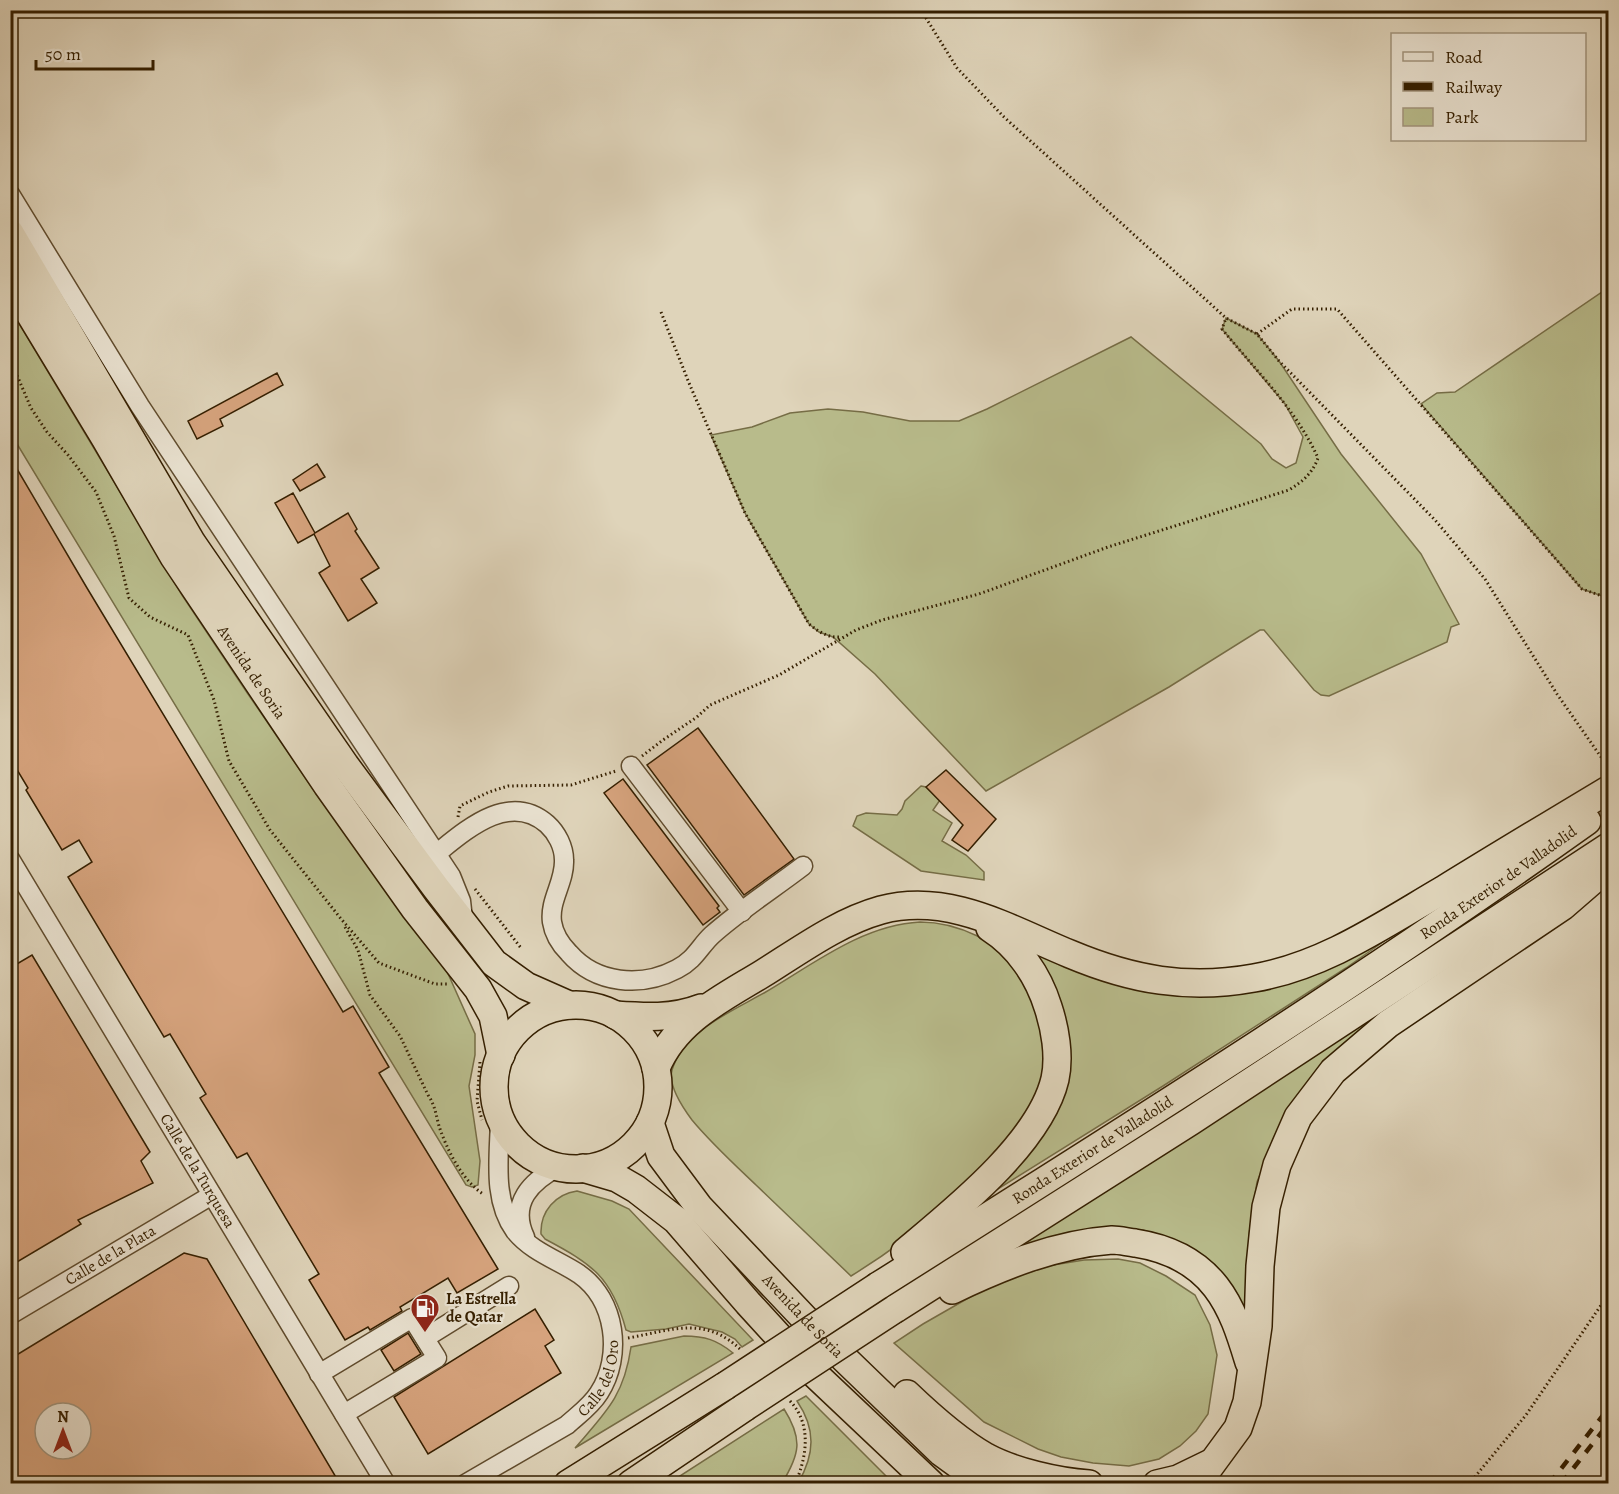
<svg xmlns="http://www.w3.org/2000/svg" width="1619" height="1494" viewBox="0 0 1619 1494" font-family="Alegreya,serif">
<style>
.green{fill:#b8bb8b;stroke:#766d46;stroke-width:1.5}
.building{fill:#d6a37d;stroke:#351f00;stroke-width:1.5;fill-rule:evenodd}
.lines{fill:none;stroke-linecap:round;stroke-linejoin:round}
.minor-casing{stroke:#604c2e;stroke-width:21}
.highway-casing{stroke:#351f00;stroke-width:30}
.path{stroke:#351f00;stroke-width:3;stroke-dasharray:1.5 3;stroke-linecap:butt}
.minor{stroke:#eae3d2;stroke-width:18}
.highway{stroke:#dfd4ba;stroke-width:27}
.rail{stroke:#351f00;stroke-width:4.5;stroke-dasharray:10 10;stroke-linecap:butt}
.highway-bridge-casing{stroke:#351f00;stroke-width:30;stroke-linecap:butt}
.highway-bridge{stroke:#dfd4ba;stroke-width:27}
.labels{text-anchor:middle;dominant-baseline:central;stroke-width:4.5;stroke-linejoin:round;paint-order:stroke}
.street-label{font-size:16px;fill:#351f00;stroke:#eae3d2}
.poi-label{font-size:16px;font-weight:bold;fill:#351f00;stroke:#eae3d2;text-anchor:start}
</style>
<rect width="100%" height="100%" fill="#dfd4ba"/>
<filter id="stains"><feTurbulence type="fractalNoise" baseFrequency=".00333" numOctaves="4"/><feColorMatrix values="0 0 0 0 .2 0 0 0 0 .09 0 0 0 0 .02 0 0 0 .5 -.17"/></filter>
<radialGradient id="worn" r=".72"><stop offset=".6" stop-color="#630" stop-opacity="0"/><stop offset="1" stop-color="#630" stop-opacity=".3"/></radialGradient>
<path class="green" d="M 1608,288 L 1608,598 L 1582,589 L 1421,404 L 1437,393 L 1455,392 Z
M 11,310 L 182,595 L 248,694 L 317,795 L 445,967 L 475,1034 L 475,1055 L 469,1086 L 480,1161 L 478,1185 L 472,1187 L 466,1185 L 11,434 Z
M 1226,318 L 1257,334 L 1279,361 L 1341,454 L 1421,554 L 1459,624 L 1451,627 L 1447,642 L 1329,696 L 1321,695 L 1314,690 L 1264,630 L 1260,630 L 1169,687 L 986,791 L 875,674 L 833,637 L 819,632 L 809,624 L 745,513 L 711,435 L 752,427 L 790,413 L 828,409 L 863,412 L 910,421 L 959,421 L 987,409 L 1131,337 L 1261,444 L 1272,459 L 1286,468 L 1296,463 L 1303,437 L 1285,404 L 1222,329 Z
M 921,786 L 926,787 L 940,800 L 933,810 L 952,823 L 942,841 L 966,855 L 984,872 L 984,880 L 921,871 L 853,826 L 857,816 L 866,813 L 897,815 L 902,809 L 905,801 Z
M 920,922 C 956,922 1003,942 1022,974 C 1026,981 1033,989 1036,997 C 1038,1004 1038,1013 1039,1020 C 1043,1044 1046,1064 1039,1088 C 1036,1098 1029,1107 1024,1116 C 986,1179 913,1238 851,1276 C 819,1245 787,1215 756,1185 C 734,1164 711,1143 692,1120 C 683,1108 668,1085 672,1070 C 684,1031 732,1011 764,993 C 812,965 862,925 920,922 Z
M 1400,930 L 1346,968 L 1163,1086 L 969,1207 L 1058,1097 L 1019,944 L 1169,992 Z
M 1365,1022 L 1369,1029 L 1273,1143 L 1257,1182 L 1252,1214 L 1249,1235 L 1250,1318 L 1234,1291 L 1165,1237 L 1143,1230 L 1114,1229 L 998,1260 Z
M 577,1191 L 612,1201 L 629,1209 L 753,1340 L 742,1347 L 735,1339 L 722,1332 L 689,1324 L 666,1329 L 631,1332 L 626,1330 C 612,1277 592,1264 545,1239 L 541,1234 C 540,1211 556,1194 577,1191 Z
M 1118,1259 L 1140,1263 L 1166,1276 L 1195,1295 L 1210,1325 L 1217,1355 L 1208,1414 L 1196,1431 L 1180,1446 L 1159,1459 L 1129,1466 L 1093,1463 L 1061,1457 L 1038,1449 L 984,1422 L 894,1343 L 923,1324 L 991,1285 L 1047,1266 L 1084,1260 Z
M 684,1336 C 705,1336 717,1340 733,1353 L 575,1448 C 606,1412 624,1396 631,1347 Z
M 806,1396 L 893,1483 L 798,1483 C 815,1454 816,1429 797,1401 Z
M 784,1409 C 803,1439 800,1454 782,1483 L 669,1483 Z"/>
<path class="building" d="M 277,373 L 283,385 L 220,419 L 223,426 L 197,439 L 188,421 Z
M 10,457 L 87,588 L 343,1012 L 353,1006 L 389,1067 L 379,1073 L 498,1269 L 457,1293 L 448,1278 L 400,1307 L 402,1311 L 370,1330 L 368,1327 L 345,1340 L 309,1280 L 319,1274 L 247,1153 L 237,1158 L 200,1098 L 206,1094 L 170,1034 L 164,1037 L 68,877 L 92,862 L 79,840 L 62,850 L 26,790 L 28,788 L 10,758 Z
M 317,464 L 325,477 L 300,491 L 293,480 Z
M 293,493 L 315,533 L 348,513 L 357,529 L 355,531 L 379,568 L 361,579 L 377,603 L 348,621 L 319,573 L 330,566 L 314,534 L 298,543 L 275,503 Z
M 698,728 L 794,859 L 744,895 L 647,765 Z
M 946,770 L 996,819 L 968,851 L 952,840 L 963,825 L 926,787 Z
M 623,779 L 719,906 L 717,908 L 720,912 L 703,925 L 604,793 Z
M 32,955 L 150,1152 L 141,1161 L 153,1183 L 78,1220 L 81,1224 L 17,1262 L 10,1252 L 10,968 Z
M 184,1253 L 207,1259 L 340,1484 L 10,1484 L 10,1359 ZM 45,1413 L 81,1413 L 81,1449 L 45,1449 Z
M 535,1309 L 554,1340 L 545,1346 L 561,1373 L 428,1454 L 394,1397 Z
M 408,1333 L 421,1354 L 394,1371 L 381,1350 Z"/>
<g class="lines">
<g class="minor-casing">
<g id="minor">
<path d="M 10,194 L 140,406 L 451,876 L 461,901 L 463,919"/>
<path d="M 631,766 L 742,912"/>
<path d="M 436,854 C 466,830 509,791 547,824 C 557,833 564,847 564,860 C 565,882 549,900 552,922 C 554,935 560,944 569,953 C 596,984 641,988 677,969 C 695,960 700,946 712,935 C 740,910 773,889 803,866"/>
<path id="s1" d="M 10,859 L 386,1484"/>
<path d="M 525,1237 C 509,1203 531,1181 560,1166"/>
<path id="s2" d="M 10,1315 L 212,1195"/>
<path d="M 425,1338 L 509,1286"/>
<path d="M 319,1374 L 412,1318 L 437,1358 L 344,1414"/>
<path id="s3" d="M 465,1484 L 567,1425 C 578,1415 591,1406 599,1393 C 623,1356 616,1300 579,1274 C 558,1260 532,1252 515,1231 C 491,1198 500,1153 500,1115"/>
</g>
</g>
<g class="highway-casing">
<g id="highway">
<path d="M 10,233 L 192,543 L 345,765 L 436,888 L 494,963 L 526,986 L 569,1005"/>
<path id="s4" d="M 10,281 L 105,438 L 174,557 L 327,785 L 415,909 L 478,989 L 493,1016 L 501,1055"/>
<circle cx="576" cy="1087" r="82"/>
<path d="M 615,1015 C 644,1017 673,1019 701,1008"/>
<path d="M 656,1068 C 675,1021 721,999 762,974 C 799,951 838,922 881,910 C 949,892 1009,929 1070,954 C 1132,980 1188,990 1254,978 C 1324,966 1383,925 1443,890 C 1498,856 1553,823 1608,790"/>
<path id="s5" d="M 650,1123 L 661,1156 L 699,1207 L 824,1339 L 941,1452 L 985,1484"/>
<path d="M 583,1168 L 617,1178 L 636,1189 L 676,1220 L 748,1303 L 802,1362 L 931,1484"/>
<path d="M 905,1252 C 954,1211 1040,1143 1055,1079 C 1060,1056 1055,1028 1048,1007 C 1038,975 1018,946 990,928"/>
<path id="s6" d="M 878,1286 C 1117,1135 1357,985 1587,821"/>
<path d="M 952,1290 C 1002,1266 1056,1244 1112,1240 C 1119,1240 1127,1242 1135,1243 C 1167,1248 1196,1261 1216,1287 C 1233,1309 1241,1336 1249,1362"/>
<path d="M 895,1309 L 1191,1121 L 1608,847"/>
<path d="M 907,1394 C 930,1416 958,1441 986,1457 C 1014,1472 1058,1482 1089,1484"/>
<path d="M 568,1484 L 725,1386"/>
<path d="M 631,1484 L 745,1407"/>
<path d="M 1157,1484 L 1178,1479 L 1211,1463"/>
<path d="M 1197,1484 L 1238,1428 L 1247,1402 L 1258,1326 L 1260,1266 L 1266,1207 L 1277,1165 L 1298,1117 L 1333,1071 L 1388,1024 L 1563,906 L 1608,867"/>
</g>
</g>
<path class="path" d="M 921,10 L 957,68 L 1004,117 L 1226,318 L 1257,334 L 1279,361 L 1435,520 L 1485,579 L 1557,694 L 1608,767
M 661,312 L 689,383 L 745,513 L 809,624 C 819,632 828,638 841,637
M 1257,334 L 1292,309 L 1337,309 L 1582,589 L 1608,598
M 10,359 L 31,408 L 47,432 L 68,455 L 96,492 L 114,536 L 129,598 L 150,617 L 188,635 L 214,700 L 229,761 L 270,830 L 342,920 L 379,963 L 435,984 L 447,984
M 642,756 L 663,740 L 697,717 L 710,705 L 779,675 L 856,630 L 882,620 L 979,594 L 1108,547 L 1289,490 C 1303,481 1312,474 1318,458 C 1296,409 1256,371 1222,329 L 1226,318
M 458,817 L 460,806 L 489,792 L 508,786 L 571,785 L 616,771
M 475,889 L 521,948
M 345,927 L 358,950 L 370,995 L 400,1036 L 428,1095 C 435,1105 436,1115 439,1126 C 447,1150 462,1180 483,1194
M 480,1062 L 477,1101 L 482,1120
M 628,1338 C 672,1330 706,1315 742,1351
M 790,1401 C 812,1424 807,1457 795,1484
M 1469,1484 L 1526,1415 L 1608,1295"/>
<use href="#minor" class="minor"/>
<use href="#highway" class="highway"/>
<path class="rail" d="M 1549,1484 L 1608,1409
M 1561,1484 L 1608,1424"/>
<g class="highway-bridge-casing">
<path id="highway-bridge" d="M 725,1386 L 878,1286
M 745,1407 L 895,1309"/>
</g>
<use href="#highway-bridge" class="highway-bridge"/>
</g>
<defs>
<g id="fuel-pin" transform="scale(1.5)"><path d="M0 17L-7.5 6A9.5 9.5 0 1 1 7.5 6Z" fill="#8f2418" stroke="#eae3d2"/><path d="M-5.5-6h7V0h2V4h1.3V-2.5L3-4.5l.8-.8L6-3V5H2.5V1h-1V6h-7ZM-4.2-4.7v3.2H.2V-4.7Z" fill="#fff"/></g>
</defs>
<g fill-rule="evenodd">
<use href="#fuel-pin" x="425" y="1308"/>
</g>
<g class="labels">
<g class="street-label">
<text stroke="none"><textPath href="#s4" startOffset="460">Avenida de Soria</textPath></text>
<text stroke="none"><textPath href="#s6" startOffset="740">Ronda Exterior de Valladolid</textPath></text>
<text stroke="none"><textPath href="#s6" startOffset="254">Ronda Exterior de Valladolid</textPath></text>
<text stroke="none"><textPath href="#s1" startOffset="364">Calle de la Turquesa</textPath></text>
<text stroke="none"><textPath href="#s2" startOffset="117">Calle de la Plata</textPath></text>
<text stroke="none"><textPath href="#s5" startOffset="249">Avenida de Soria</textPath></text>
<text stroke="none"><textPath href="#s3" startOffset="177">Calle del Oro</textPath></text>
</g>
<g class="poi-label">
<text x="446" y="1299">La Estrella<tspan x="446" dy="18">de Qatar</tspan></text>
</g>
</g>
<rect width="1619" height="1494" fill="none" stroke="#dfd4ba" stroke-width="36"/>
<rect x="12" y="12" width="1595" height="1470" fill="none" stroke="#351f00" stroke-width="3"/>
<rect x="18" y="18" width="1583" height="1458" fill="none" stroke="#351f00" stroke-width="1.5"/>
<rect x="1391" y="33" width="195" height="108" fill="#eae3d2" stroke="#a2957e" stroke-width="1.5"/>
<rect x="1403" y="52" width="30" height="9" fill="#eae3d2" stroke="#a2957e" stroke-width="1.5"/>
<text x="1445" y="63" font-size="18" fill="#351f00">Road</text>
<rect x="1403" y="82" width="30" height="9" fill="#351f00" stroke="#a2957e" stroke-width="1.5"/>
<text x="1445" y="93" font-size="18" fill="#351f00">Railway</text>
<rect x="1403" y="108" width="30" height="18" fill="#b8bb8b" stroke="#a2957e" stroke-width="1.5"/>
<text x="1445" y="123" font-size="18" fill="#351f00">Park</text>
<g transform="translate(63 1431)"><circle r="28" fill="#eae3d2" stroke="#a2957e" stroke-width="1.5"/>
<path d="M0-4.5L10 22L0 15L-10 22Z" fill="#8f2418"/>
<text y="-9" font-size="16" font-weight="bold" text-anchor="middle" fill="#351f00">N</text>
</g>
<path d="M36 60v9h117v-9" fill="none" stroke="#351f00" stroke-width="3"/>
<text x="45" y="60" font-size="18" fill="#351f00" stroke="#eae3d2" stroke-width="4.5" paint-order="stroke">50 m</text>
<rect width="100%" height="100%" filter="url(#stains)"/>
<rect width="100%" height="100%" fill="url(#worn)"/>
</svg>
